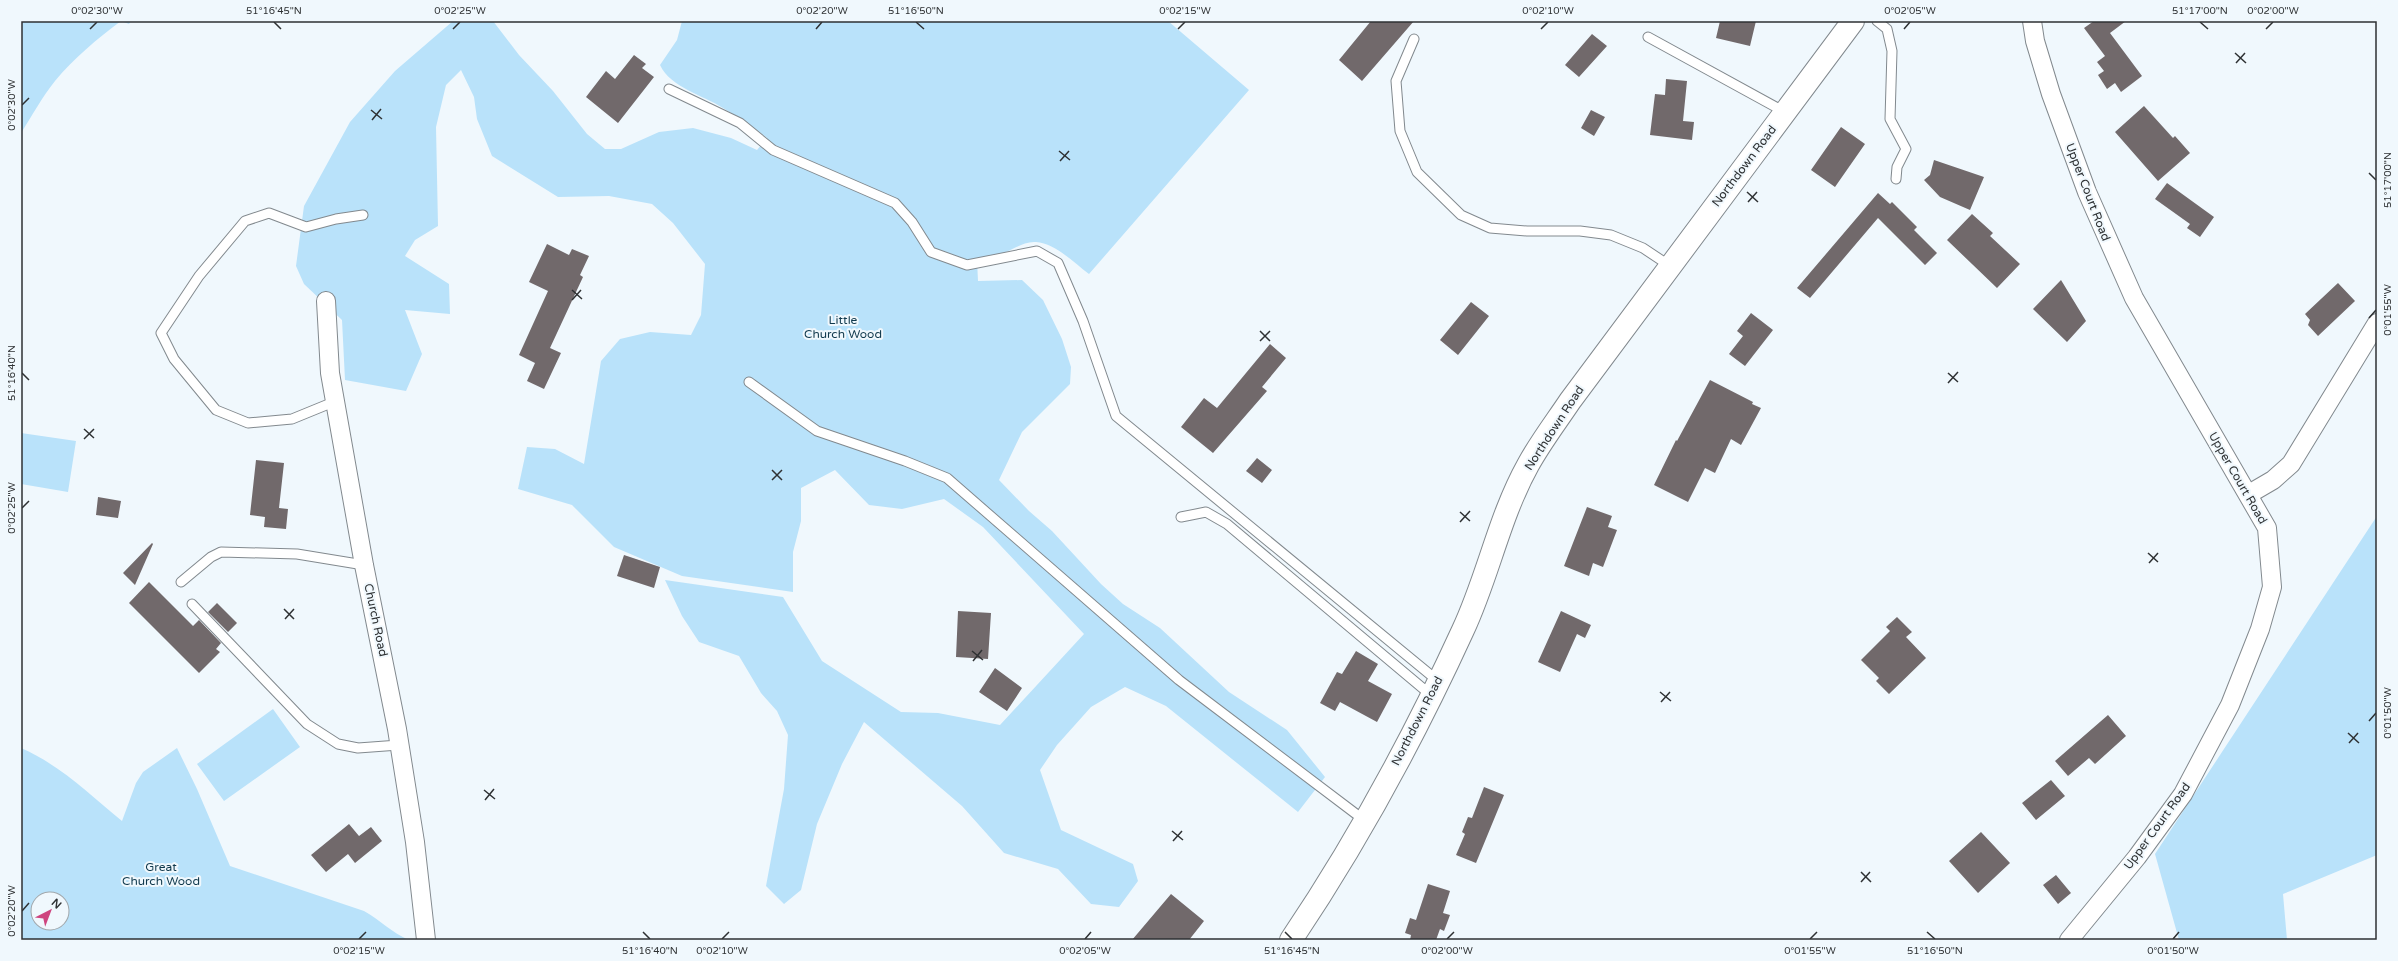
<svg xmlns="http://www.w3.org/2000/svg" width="2398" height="961" viewBox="0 0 2398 961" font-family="'Varela Round',sans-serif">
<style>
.green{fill:#b9e2fa;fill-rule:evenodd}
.building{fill:#71696b}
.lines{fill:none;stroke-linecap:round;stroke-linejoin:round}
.service-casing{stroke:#82898e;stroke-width:11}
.minor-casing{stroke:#82898e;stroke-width:20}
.tertiary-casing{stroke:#82898e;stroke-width:24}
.service{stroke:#fff;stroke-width:9}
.minor{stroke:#fff;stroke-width:18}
.tertiary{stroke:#fff;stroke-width:22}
.ticks{fill:none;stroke:#2e3133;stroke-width:1.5}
.labels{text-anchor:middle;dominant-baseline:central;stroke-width:4;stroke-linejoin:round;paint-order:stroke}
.street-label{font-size:12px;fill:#2e3133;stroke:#f0f8fd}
.park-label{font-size:12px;fill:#10394d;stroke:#f0f8fd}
.neatline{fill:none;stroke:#2e3133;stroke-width:1.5}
.ticks-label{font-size:10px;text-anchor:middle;fill:#2e3133}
</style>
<rect width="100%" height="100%" fill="#f0f8fd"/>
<path class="green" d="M 21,21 L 131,21 L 129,24 L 121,21 C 97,39 74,58 55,81 C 42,97 32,116 21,133 Z
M 453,21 L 493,21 L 519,55 L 553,91 L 587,134 L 605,149 L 621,149 L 659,132 L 693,128 L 731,138 L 757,150 L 767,138 C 754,127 738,117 723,108 C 703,95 671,88 660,65 L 677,40 L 682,21 L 1168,21 L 1249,90 L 1089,274 C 1074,263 1055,243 1036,242 C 1026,241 1015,248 1006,252 C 996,257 988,261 977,260 L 978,281 L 1022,280 L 1043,300 L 1062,339 L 1071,367 L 1070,384 L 1022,432 L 999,480 L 1029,511 L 1052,531 L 1101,584 L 1123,604 L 1160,628 L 1229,692 L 1287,730 L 1325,777 L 1298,812 L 1166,706 L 1125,687 L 1091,707 L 1057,745 L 1040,770 L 1061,830 L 1133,864 L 1138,881 L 1119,907 L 1091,904 L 1058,869 L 1004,853 L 962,806 L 864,722 L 842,764 L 817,824 L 801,890 L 784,904 L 766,886 L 784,789 L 788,735 L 777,711 L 761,693 L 739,656 L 699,642 L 682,616 L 665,580 L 783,597 L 822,661 L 901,712 L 938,713 L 1000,725 L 1084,634 L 983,527 L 944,499 L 902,509 L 869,505 L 835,470 L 801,488 L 801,521 L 793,552 L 793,592 L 682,576 L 614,547 L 572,505 L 518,489 L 527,447 L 555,449 L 584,464 L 601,361 L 620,339 L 650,332 L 691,335 L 701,315 L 705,264 L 673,223 L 652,204 L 609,196 L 558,197 L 492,156 L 477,119 L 474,97 L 461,70 L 446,85 L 436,127 L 438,226 L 415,240 L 405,256 L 449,284 L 450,314 L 405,310 L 422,354 L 406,391 L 345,380 L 342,320 L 304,284 L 296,266 L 304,206 L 350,122 L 395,71 Z
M 21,433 L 76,441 L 68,492 L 21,484 Z
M 2377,516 L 2377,855 L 2283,894 L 2287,940 L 2179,940 L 2155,854 Z
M 273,709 L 300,747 L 224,801 L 197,764 Z
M 21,748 C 60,765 89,794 122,821 L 136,783 L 143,772 L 177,748 L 197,789 L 230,866 L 364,911 C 380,920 392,933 409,940 L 21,940 ZM 38,899 L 62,899 L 62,923 L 38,923 Z"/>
<path class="building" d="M 1371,21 L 1414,21 L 1362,81 L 1339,60 Z
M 1720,21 L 1756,21 L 1750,46 L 1716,38 Z
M 2094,21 L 2126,21 L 2110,33 L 2142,76 L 2121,92 L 2115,83 L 2107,89 L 2098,75 L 2104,71 L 2097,62 L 2105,56 L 2084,28 Z
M 1592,34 L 1607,46 L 1579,77 L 1565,65 Z
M 634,55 L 646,64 L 642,68 L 654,77 L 618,123 L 586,97 L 606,71 L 615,79 Z
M 1666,79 L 1687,81 L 1683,121 L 1694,122 L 1692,140 L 1650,135 L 1655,94 L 1665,95 Z
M 2144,106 L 2173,138 L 2175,136 L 2190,153 L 2158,181 L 2115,132 Z
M 1591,110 L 1605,117 L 1594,136 L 1581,128 Z
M 1841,127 L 1865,144 L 1835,187 L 1811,170 Z
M 1934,160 L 1984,177 L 1970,210 L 1940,197 L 1924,180 L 1930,175 Z
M 2167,183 L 2214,217 L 2200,237 L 2187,228 L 2190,224 L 2155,199 Z
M 1878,193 L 1890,204 L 1892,202 L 1917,227 L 1914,230 L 1937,253 L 1925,265 L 1878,218 L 1810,298 L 1797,288 Z
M 1972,214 L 1993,233 L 1990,236 L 2020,264 L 1997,288 L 1947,240 Z
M 547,244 L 569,255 L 572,249 L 589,256 L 580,275 L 583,277 L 550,348 L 561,353 L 544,389 L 527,381 L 535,363 L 519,355 L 548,291 L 529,282 Z
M 2061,280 L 2086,321 L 2067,342 L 2033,309 Z
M 2338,283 L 2355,301 L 2318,336 L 2308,325 L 2310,320 L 2305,314 Z
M 1471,302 L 1489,316 L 1458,355 L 1440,340 Z
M 1751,313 L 1773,330 L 1745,366 L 1729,354 L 1743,336 L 1737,331 Z
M 1270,344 L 1286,358 L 1262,387 L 1267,391 L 1213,453 L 1181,427 L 1204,398 L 1217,408 Z
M 1710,380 L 1753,402 L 1752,404 L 1761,408 L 1741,445 L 1731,439 L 1715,473 L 1705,468 L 1688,502 L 1654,485 L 1676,440 L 1677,441 Z
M 1257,458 L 1272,470 L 1262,483 L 1246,471 Z
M 256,460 L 284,463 L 279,508 L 288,509 L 286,529 L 264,527 L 265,517 L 250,515 Z
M 98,497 L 121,501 L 118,518 L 96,515 Z
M 1587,507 L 1612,516 L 1608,527 L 1617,530 L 1603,567 L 1593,563 L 1589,576 L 1564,566 Z
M 152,543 L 153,544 L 135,585 L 123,573 Z
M 624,555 L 660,567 L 654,588 L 617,576 Z
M 149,582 L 193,626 L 199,620 L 221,643 L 216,649 L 220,652 L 199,673 L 129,603 Z
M 217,603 L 237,623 L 228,632 L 208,612 Z
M 958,611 L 991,613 L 988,659 L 956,657 Z
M 1561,611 L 1591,625 L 1585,638 L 1577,634 L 1560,672 L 1538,662 Z
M 1897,617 L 1912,632 L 1906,637 L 1926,658 L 1889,694 L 1876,681 L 1879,678 L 1861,660 L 1890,631 L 1886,627 Z
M 1356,651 L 1378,664 L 1368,681 L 1392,694 L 1377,722 L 1340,702 L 1335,711 L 1320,703 L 1337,672 L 1342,674 Z
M 995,668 L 1022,688 L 1007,711 L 979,692 Z
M 2108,715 L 2126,736 L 2095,764 L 2089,758 L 2068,776 L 2055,761 Z
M 2051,780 L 2065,796 L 2036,820 L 2022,803 Z
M 1484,787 L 1504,795 L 1476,863 L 1456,855 L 1465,834 L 1462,832 L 1468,817 L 1472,818 Z
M 349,824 L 359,836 L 371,827 L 382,841 L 355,863 L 348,854 L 326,872 L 311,855 Z
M 1981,832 L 2010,863 L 1978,893 L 1949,861 Z
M 2056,875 L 2071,893 L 2058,904 L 2043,885 Z
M 1428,884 L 1450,891 L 1443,913 L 1450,915 L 1444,931 L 1440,929 L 1436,940 L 1410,940 L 1411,935 L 1405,933 L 1410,918 L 1416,920 Z
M 1171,894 L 1204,921 L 1189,940 L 1132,940 Z"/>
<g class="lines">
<g class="service-casing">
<path id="service" d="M 1877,21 L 1887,29 L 1892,51 L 1890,119 L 1906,149 L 1897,167 L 1896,179
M 1648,37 L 1785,112
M 1414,39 L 1396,81 L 1400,131 L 1417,172 L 1461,215 L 1490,228 L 1527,231 L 1580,231 L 1611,235 L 1643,248 L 1670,266
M 669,89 L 740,123 L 773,150 L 895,203 L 912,222 L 931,252 L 967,265 L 1037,251 L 1058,263 L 1083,321 L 1116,416 L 1438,681
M 749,382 L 817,431 L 905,461 L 947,478 L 1179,680 L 1364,820
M 336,401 L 292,419 L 248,423 L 216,410 L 174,359 L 161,333 L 199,276 L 245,221 L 269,213 L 306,227 L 336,219 L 363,215
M 1181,517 L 1206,512 L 1227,524 L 1432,696
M 181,582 L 211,557 L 221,552 L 297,554 L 364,565
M 192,604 L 307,724 L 338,744 L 358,748 L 399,745"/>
</g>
<g class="minor-casing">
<path id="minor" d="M 2032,21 L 2035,41 L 2051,94 L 2087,192 L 2134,298 L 2267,528 L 2272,587 L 2260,629 L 2230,705 L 2183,794 L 2137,857 L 2069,940
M 326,301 L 330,373 L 364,565 L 397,729 L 415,842 L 426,940
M 2249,494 L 2273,480 L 2291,464 L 2377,323"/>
</g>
<g class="tertiary-casing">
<path id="tertiary" d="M 1291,940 C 1357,842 1414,737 1463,630 C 1488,577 1499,517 1528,465 C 1540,443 1556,422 1570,401 L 1853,21"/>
</g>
<use href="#service" class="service"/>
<use href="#minor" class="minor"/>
<use href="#tertiary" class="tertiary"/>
</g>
<path class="ticks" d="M 274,22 L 281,29M 916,22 L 924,29M 2200,22 L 2208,29M 90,29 L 97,22M 453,29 L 460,22M 816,29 L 822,22M 1178,29 L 1185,22M 1541,29 L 1548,22M 1904,29 L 1910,22M 2266,29 L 2273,22M 2235,53 L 2246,63M 2236,63 L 2245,53M 22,105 L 29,98M 371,110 L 382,119M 372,120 L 381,109M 1059,151 L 1070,160M 1060,161 L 1069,151M 2369,173 L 2376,180M 1747,192 L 1758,202M 1748,202 L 1757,192M 572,290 L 582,299M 572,300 L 581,290M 2369,318 L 2376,310M 1260,331 L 1270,341M 1260,341 L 1270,331M 22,373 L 29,380M 1948,373 L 1958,382M 1948,383 L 1958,372M 84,429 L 94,438M 84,439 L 94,429M 772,470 L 782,480M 772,480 L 782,470M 22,508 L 29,501M 1460,512 L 1470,521M 1460,522 L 1470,511M 2148,553 L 2158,562M 2149,563 L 2158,553M 284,609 L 294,619M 285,619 L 294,609M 972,651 L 983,660M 973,661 L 982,650M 1660,692 L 1671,701M 1661,702 L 1670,692M 2369,721 L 2376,713M 2348,733 L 2359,743M 2349,743 L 2358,733M 484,790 L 495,799M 485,800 L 494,789M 1172,831 L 1183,840M 1173,841 L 1182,831M 1861,872 L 1871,882M 1861,882 L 1870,872M 22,911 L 29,903M 643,932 L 650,939M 1285,932 L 1292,939M 1927,932 L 1935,939M 359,939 L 366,932M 722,939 L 729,932M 1085,939 L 1091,932M 1447,939 L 1454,932M 1810,939 L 1817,932M 2173,939 L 2179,932"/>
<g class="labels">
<g class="street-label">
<text transform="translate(1744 166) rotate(-53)">Northdown Road</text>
<text transform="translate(2088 192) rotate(69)">Upper Court Road</text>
<text transform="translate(1554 428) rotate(-57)">Northdown Road</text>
<text transform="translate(2238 478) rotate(60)">Upper Court Road</text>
<text transform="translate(376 620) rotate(78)">Church Road</text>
<text transform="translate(1417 721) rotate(-63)">Northdown Road</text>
<text transform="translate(2157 826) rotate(-54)">Upper Court Road</text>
</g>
<g class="park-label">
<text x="843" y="320">Little<tspan x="843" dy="14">Church Wood</tspan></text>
<text x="161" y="867">Great<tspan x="161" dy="14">Church Wood</tspan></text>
</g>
</g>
<rect width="2398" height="961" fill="none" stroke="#f0f8fd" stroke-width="44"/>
<g transform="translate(50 911) rotate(42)"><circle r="19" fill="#f0f8fd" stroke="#a2a8ac"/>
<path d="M0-3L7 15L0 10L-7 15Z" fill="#ce457f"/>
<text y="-6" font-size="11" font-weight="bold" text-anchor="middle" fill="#2e3133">N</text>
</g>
<rect x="22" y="22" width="2354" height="917" class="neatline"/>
<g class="ticks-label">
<text x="97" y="14">0°02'30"W</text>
<text x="274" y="14">51°16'45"N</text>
<text x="460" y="14">0°02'25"W</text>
<text x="822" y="14">0°02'20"W</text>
<text x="916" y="14">51°16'50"N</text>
<text x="1185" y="14">0°02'15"W</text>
<text x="1548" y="14">0°02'10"W</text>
<text x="1910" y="14">0°02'05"W</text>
<text x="2200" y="14">51°17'00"N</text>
<text x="2273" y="14">0°02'00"W</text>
<text transform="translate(11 105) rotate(-90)" y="4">0°02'30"W</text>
<text transform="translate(2387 180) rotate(-90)" y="4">51°17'00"N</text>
<text transform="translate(2387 310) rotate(-90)" y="4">0°01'55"W</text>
<text transform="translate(11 373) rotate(-90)" y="4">51°16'40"N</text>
<text transform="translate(11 508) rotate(-90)" y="4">0°02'25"W</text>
<text transform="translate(2387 713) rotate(-90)" y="4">0°01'50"W</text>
<text transform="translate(11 911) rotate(-90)" y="4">0°02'20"W</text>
<text x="359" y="954">0°02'15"W</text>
<text x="650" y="954">51°16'40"N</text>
<text x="722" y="954">0°02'10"W</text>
<text x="1085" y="954">0°02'05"W</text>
<text x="1292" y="954">51°16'45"N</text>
<text x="1447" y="954">0°02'00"W</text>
<text x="1810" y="954">0°01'55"W</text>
<text x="1935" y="954">51°16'50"N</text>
<text x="2173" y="954">0°01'50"W</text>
</g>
</svg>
